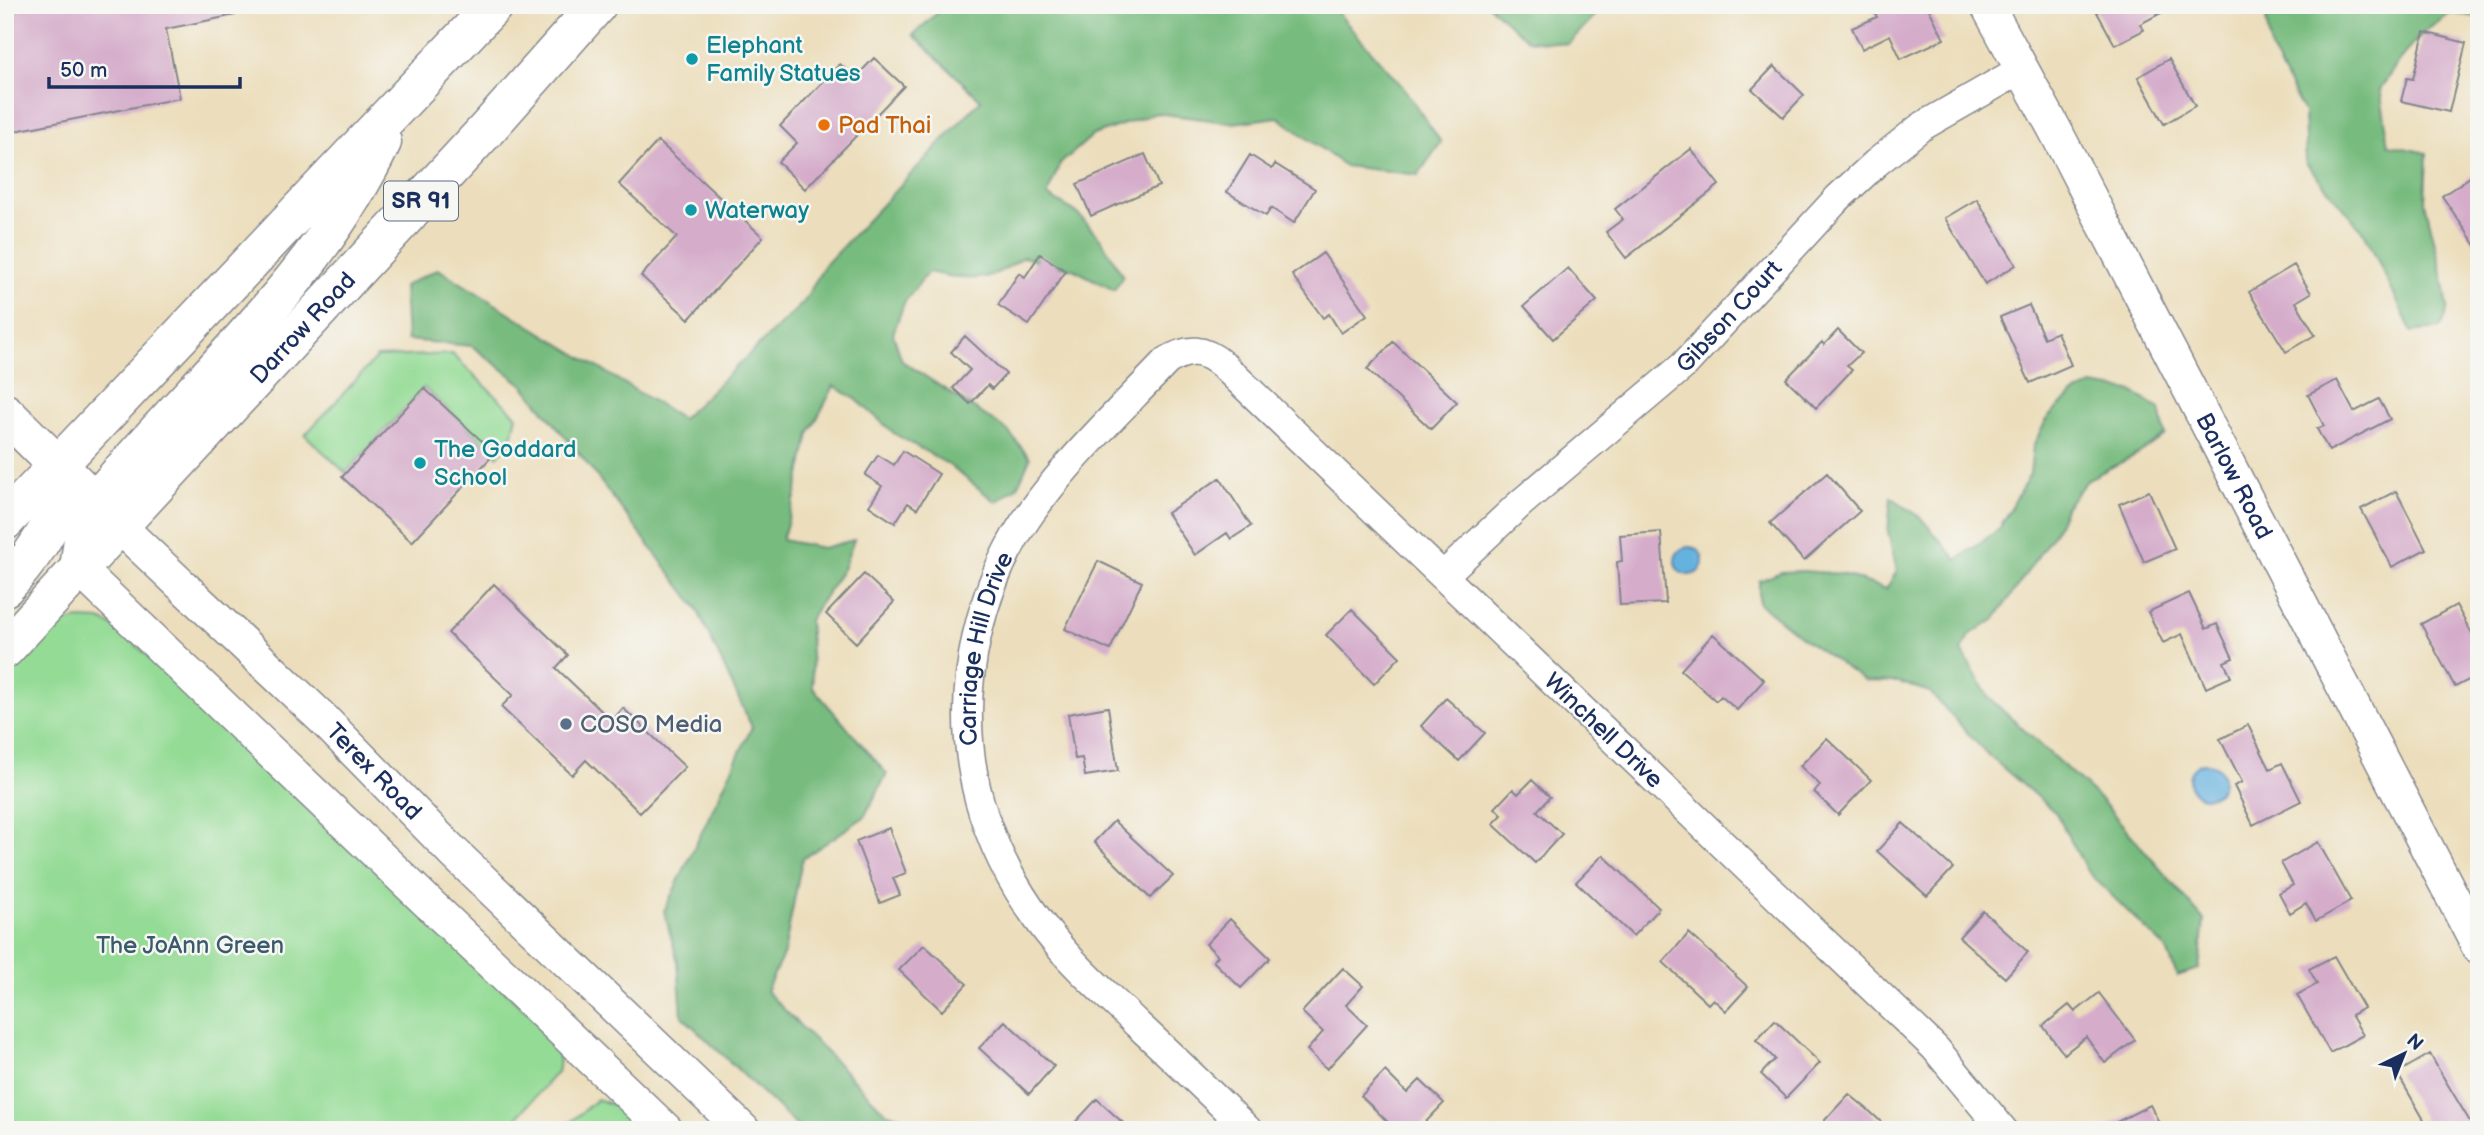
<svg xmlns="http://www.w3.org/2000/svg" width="2484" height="1135" viewBox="0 0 2484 1135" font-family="'Balsamiq Sans',sans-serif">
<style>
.green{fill:#94db95;stroke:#58857a;stroke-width:2}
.forest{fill:#77bb7e;stroke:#49756e;stroke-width:2}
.water{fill:#66b2df;stroke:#40709e;stroke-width:2}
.building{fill:#d5adcb}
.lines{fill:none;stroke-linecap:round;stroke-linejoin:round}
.minor-casing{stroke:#84868d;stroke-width:31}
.tertiary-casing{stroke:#84868d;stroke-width:36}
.secondary-casing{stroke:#84868d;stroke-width:41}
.primary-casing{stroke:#84868d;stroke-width:41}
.minor{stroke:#fff;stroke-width:28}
.tertiary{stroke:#fff;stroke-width:33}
.secondary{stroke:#fff;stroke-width:38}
.primary{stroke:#fff;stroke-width:38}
.culture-dot{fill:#0f9aa8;stroke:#f6f6f2;stroke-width:2.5}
.food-dot{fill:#e8710a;stroke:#f6f6f2;stroke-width:2.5}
.service-dot{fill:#5c6f8a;stroke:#f6f6f2;stroke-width:2.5}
.labels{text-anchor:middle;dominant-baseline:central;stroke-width:5;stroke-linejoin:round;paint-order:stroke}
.shield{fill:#f6f6f2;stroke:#5d6b8a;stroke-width:2}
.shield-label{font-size:23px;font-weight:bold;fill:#1b2f5e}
.culture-label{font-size:24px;fill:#0d838f;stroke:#f6f6f2;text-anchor:start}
.food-label{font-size:24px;fill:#c56008;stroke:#f6f6f2;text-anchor:start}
.street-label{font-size:24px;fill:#1b2f5e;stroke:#f6f6f2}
.service-label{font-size:24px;fill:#4e5e75;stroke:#f6f6f2;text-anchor:start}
.park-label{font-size:24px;fill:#395a6c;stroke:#f6f6f2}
</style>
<rect width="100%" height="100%" fill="#f6f6f2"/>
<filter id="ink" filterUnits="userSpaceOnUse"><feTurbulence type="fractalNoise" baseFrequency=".0143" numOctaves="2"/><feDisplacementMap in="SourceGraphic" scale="14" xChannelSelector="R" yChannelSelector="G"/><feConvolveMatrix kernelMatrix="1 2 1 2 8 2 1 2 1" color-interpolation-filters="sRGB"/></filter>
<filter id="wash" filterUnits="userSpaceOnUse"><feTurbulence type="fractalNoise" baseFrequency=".00686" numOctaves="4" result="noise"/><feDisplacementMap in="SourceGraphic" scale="28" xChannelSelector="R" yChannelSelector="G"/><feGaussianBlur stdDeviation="1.57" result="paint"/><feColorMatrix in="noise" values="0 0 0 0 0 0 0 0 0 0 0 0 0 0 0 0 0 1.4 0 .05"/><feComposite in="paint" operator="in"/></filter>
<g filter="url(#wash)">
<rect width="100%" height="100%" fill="#ecdebc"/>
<path class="green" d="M 452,354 L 517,416 L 510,443 L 498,456 L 424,388 L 346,473 L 305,435 L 377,357 Z
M 80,619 L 100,620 L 118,628 L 541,1024 C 551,1040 563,1053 557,1072 L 506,1130 L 5,1130 L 5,667 C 32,641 41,624 80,619 Z
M 597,1099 L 623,1108 L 647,1130 L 562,1130 Z"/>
<path class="forest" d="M 946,5 L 1331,5 L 1403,87 L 1441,142 L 1418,175 L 1345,166 L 1278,117 L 1233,123 L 1156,113 L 1093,135 L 1060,164 L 1047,195 L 1076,212 L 1101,239 L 1123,276 L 1114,290 L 1073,269 L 1023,257 C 988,284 970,281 928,272 L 904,303 L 893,334 L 902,361 L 1007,430 L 1030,458 L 1018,486 L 996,502 L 949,465 L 895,434 L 857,400 L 834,386 L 809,434 L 796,494 L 782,540 L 823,548 L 854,540 L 843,569 L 809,620 L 813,688 L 887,774 L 864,817 L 802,859 L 784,953 L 766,991 L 885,1112 L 908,1119 L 913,1130 L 801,1130 L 682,1016 L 678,962 L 664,911 L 752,727 L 696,607 L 585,461 L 523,385 L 472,346 L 407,340 L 404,286 L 438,269 L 682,419 L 804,302 L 824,266 L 981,100 L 913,35 Z
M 1488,5 L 1605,5 L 1568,44 L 1528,40 Z
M 2264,5 L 2479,5 L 2479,17 L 2451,13 L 2424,32 L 2404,54 L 2380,89 L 2389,145 L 2427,153 L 2425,202 L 2443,278 L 2448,308 L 2440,328 L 2412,332 L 2365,234 L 2306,163 L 2304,113 L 2271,50 Z
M 2092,385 L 2130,391 L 2160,409 L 2165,435 L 2138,454 L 2088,479 L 2066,506 L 2054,533 L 1994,620 L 1969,635 L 1962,651 L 1988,697 L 2102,801 L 2204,920 L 2199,969 L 2177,976 L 2167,950 L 2087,871 L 2056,813 L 1988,755 L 1930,692 L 1898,682 L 1865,681 L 1801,637 L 1759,603 L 1759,581 L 1781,572 L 1802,571 L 1842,574 L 1886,589 L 1897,571 L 1888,532 L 1891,497 L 1920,517 L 1957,560 L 1999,529 L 2030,474 L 2033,446 L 2048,417 L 2072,395 Z"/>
<path class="water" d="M1675 561a14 14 0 1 1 28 0a14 14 0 1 1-28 0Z
M2189 780a17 17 0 1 1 34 0a17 17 0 1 1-34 0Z"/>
<g id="blocks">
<path class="building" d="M 5,5 L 234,5 L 235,15 L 166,29 L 180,98 L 5,133 Z
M 1871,5 L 1927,5 L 1944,39 L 1901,59 L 1890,35 L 1862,49 L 1852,28 L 1877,17 Z
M 2093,5 L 2176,5 L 2140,24 L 2144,30 L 2115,45 Z
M 2424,32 L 2466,43 L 2449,112 L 2401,101 L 2407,78 L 2413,79 Z
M 874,58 L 904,86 L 805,189 L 778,162 L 797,143 L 780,126 L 840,64 L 855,78 Z
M 2169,59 L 2195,106 L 2164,124 L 2138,77 Z
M 1774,66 L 1804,95 L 1783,117 L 1752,89 Z
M 658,141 L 763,237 L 689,319 L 641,276 L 677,237 L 619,184 Z
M 1691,149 L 1719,185 L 1626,258 L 1606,232 L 1623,219 L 1615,209 Z
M 1145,154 L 1159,186 L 1091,216 L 1077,184 Z
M 1250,155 L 1272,169 L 1275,164 L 1315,189 L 1294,223 L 1271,208 L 1266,216 L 1227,192 Z
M 2479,171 L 2479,250 L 2442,196 Z
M 1977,199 L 2016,265 L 1985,284 L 1945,218 Z
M 1323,253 L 1367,315 L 1341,333 L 1329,314 L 1323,318 L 1292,275 Z
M 1040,254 L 1066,271 L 1029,325 L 998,305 L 1019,273 L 1025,277 Z
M 2294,265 L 2311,293 L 2296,302 L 2315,335 L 2286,352 L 2249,292 Z
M 1568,268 L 1597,301 L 1553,339 L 1524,306 Z
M 2029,305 L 2044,338 L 2057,332 L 2071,365 L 2030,383 L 2000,317 Z
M 1838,330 L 1861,353 L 1847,366 L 1852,370 L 1816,408 L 1786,379 L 1822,342 L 1824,345 Z
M 965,336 L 1006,374 L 992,389 L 988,385 L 970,404 L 953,388 L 970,370 L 951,352 Z
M 1393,342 L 1457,402 L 1431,429 L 1367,369 Z
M 2337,380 L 2354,412 L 2379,399 L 2390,419 L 2329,451 L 2317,429 L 2324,426 L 2308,395 Z
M 424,388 L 495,453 L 412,542 L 342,477 Z
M 903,451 L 939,474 L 917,509 L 908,503 L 895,523 L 869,506 L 882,486 L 865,475 L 878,455 L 894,465 Z
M 1827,473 L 1860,511 L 1804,561 L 1770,523 Z
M 1220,478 L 1251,526 L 1231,539 L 1227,533 L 1195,555 L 1167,513 Z
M 2149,491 L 2175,549 L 2144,562 L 2119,504 Z
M 2396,491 L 2426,549 L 2392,567 L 2361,509 Z
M 1661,532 L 1666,603 L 1620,605 L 1617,562 L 1622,561 L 1620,535 Z
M 1098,561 L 1142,582 L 1110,650 L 1065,629 Z
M 864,574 L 894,602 L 856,643 L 826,614 Z
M 494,584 L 568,655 L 556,668 L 612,721 L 623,708 L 685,767 L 640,813 L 586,760 L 572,775 L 501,707 L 513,695 L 448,633 Z
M 2189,593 L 2206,629 L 2217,624 L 2233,658 L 2224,662 L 2231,677 L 2206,688 L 2182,634 L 2163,643 L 2148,612 Z
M 2456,605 L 2479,647 L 2479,675 L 2455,687 L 2421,624 Z
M 1352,609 L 1400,657 L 1374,684 L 1326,635 Z
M 1713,634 L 1764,680 L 1737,710 L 1721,696 L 1716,701 L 1681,670 Z
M 1446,698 L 1485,733 L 1459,761 L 1421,726 Z
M 1108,707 L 1118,771 L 1085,776 L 1082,758 L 1075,759 L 1068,714 Z
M 2248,725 L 2270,769 L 2282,763 L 2301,801 L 2253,825 L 2234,786 L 2242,782 L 2220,739 Z
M 1827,738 L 1871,780 L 1838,815 L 1814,792 L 1820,785 L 1800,766 Z
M 1532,780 L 1550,797 L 1537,811 L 1562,834 L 1535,863 L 1493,824 L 1502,815 L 1495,808 L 1513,789 L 1518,794 Z
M 1114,821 L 1173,876 L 1150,898 L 1094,842 Z
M 1903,823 L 1953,868 L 1927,896 L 1877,851 Z
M 889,828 L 906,873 L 893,878 L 900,895 L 880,903 L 856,841 Z
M 2318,842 L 2351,901 L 2316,921 L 2306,903 L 2290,913 L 2279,893 L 2293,885 L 2281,863 Z
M 1603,855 L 1659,908 L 1633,936 L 1576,882 Z
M 1983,911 L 2028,952 L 2005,978 L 1959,937 Z
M 1230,919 L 1270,958 L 1241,988 L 1213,961 L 1218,956 L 1206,944 Z
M 1689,933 L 1748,987 L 1726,1011 L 1713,999 L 1708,1004 L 1663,962 Z
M 924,945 L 967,984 L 942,1011 L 899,970 Z
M 2334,956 L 2364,1008 L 2351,1015 L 2363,1035 L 2330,1053 L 2297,995 L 2317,984 L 2309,969 Z
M 1343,968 L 1363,986 L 1346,1005 L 1367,1025 L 1327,1069 L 1307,1050 L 1323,1032 L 1302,1012 Z
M 2099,993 L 2135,1040 L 2105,1063 L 2086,1037 L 2064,1054 L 2043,1026 L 2069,1005 L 2075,1012 Z
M 1775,1020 L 1820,1063 L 1786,1098 L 1761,1074 L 1775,1059 L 1756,1040 Z
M 1005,1021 L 1054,1066 L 1029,1094 L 979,1048 Z
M 2430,1054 L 2439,1070 L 2475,1130 L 2430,1130 L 2397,1073 Z
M 1385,1071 L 1407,1093 L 1420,1080 L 1444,1103 L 1418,1130 L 1396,1130 L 1361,1096 Z
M 1849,1094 L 1866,1108 L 1890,1130 L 1834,1130 L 1824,1121 Z
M 1097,1099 L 1111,1112 L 1131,1130 L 1068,1130 Z
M 2150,1105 L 2163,1130 L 2101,1130 Z"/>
</g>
</g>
<g filter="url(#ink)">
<use href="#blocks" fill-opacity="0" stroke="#84868d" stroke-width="2"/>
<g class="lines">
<g class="minor-casing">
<g id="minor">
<path id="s1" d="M 1444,575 L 1521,503 L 1683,366 L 1838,198 L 1876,163 L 1921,127 L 2022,69"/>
<path id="s2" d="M 1248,1130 C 1211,1094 1175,1059 1137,1024 C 1111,998 1082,974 1058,945 C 982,855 951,751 977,635 C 985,600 997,568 1015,537 C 1055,471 1115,416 1167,361 C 1189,347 1204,349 1223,365 L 1935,1048 L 2003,1130"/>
</g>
</g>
<g class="tertiary-casing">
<g id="tertiary">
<path id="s3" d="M 1987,5 L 2055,130 L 2479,948"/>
<path id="s4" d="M 119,526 L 322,718 L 453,852 L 743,1130"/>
<path d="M 79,569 L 666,1130"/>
</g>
</g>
<g class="secondary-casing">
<path id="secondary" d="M 5,413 L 118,525"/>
</g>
<g class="primary-casing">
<g id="primary">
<path d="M 5,521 L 494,5"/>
<path d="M 79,569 L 85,524 L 95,502 C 193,384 316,282 382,142"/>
<path d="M 5,587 C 25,566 55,527 59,498 C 60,487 58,475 58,465"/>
<path id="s5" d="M 5,649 L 487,129 L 597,5"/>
</g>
</g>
<use href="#minor" class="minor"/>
<use href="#tertiary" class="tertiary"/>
<use href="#secondary" class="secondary"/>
<use href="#primary" class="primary"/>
</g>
</g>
<g class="culture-dot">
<circle cx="692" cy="59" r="7"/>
<circle cx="691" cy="210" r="7"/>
<circle cx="420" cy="463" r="7"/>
</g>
<circle class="food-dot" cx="824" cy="125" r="7"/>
<circle class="service-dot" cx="566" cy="724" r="7"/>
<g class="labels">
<rect class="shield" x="384" y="181.5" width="74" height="39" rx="5"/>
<g class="shield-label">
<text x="421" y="201">SR 91</text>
</g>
<g class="culture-label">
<text x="706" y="45">Elephant<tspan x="706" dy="28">Family Statues</tspan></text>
<text x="705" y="210">Waterway</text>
<text x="434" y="449">The Goddard<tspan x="434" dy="28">School</tspan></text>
</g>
<g class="food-label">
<text x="838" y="125">Pad Thai</text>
</g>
<g class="street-label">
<text stroke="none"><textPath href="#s1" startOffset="385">Gibson Court</textPath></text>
<text stroke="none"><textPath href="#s5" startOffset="438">Darrow Road</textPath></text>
<text stroke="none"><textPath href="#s3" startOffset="532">Barlow Road</textPath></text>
<text stroke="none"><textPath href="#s2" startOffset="586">Carriage Hill Drive</textPath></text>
<text stroke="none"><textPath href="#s2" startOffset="1526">Winchell Drive</textPath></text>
<text stroke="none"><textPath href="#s4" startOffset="354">Terex Road</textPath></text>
</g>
<g class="service-label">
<text x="580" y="724">COSO Media</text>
</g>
<g class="park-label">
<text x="190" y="945">The JoAnn Green</text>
</g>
</g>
<rect width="2484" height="1135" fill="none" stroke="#f6f6f2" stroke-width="28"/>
<g transform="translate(2404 1054) rotate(43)" stroke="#f6f6f2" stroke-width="5" paint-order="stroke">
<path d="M0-5L12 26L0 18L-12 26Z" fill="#1b2f5e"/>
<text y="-10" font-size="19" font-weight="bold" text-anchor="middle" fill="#1b2f5e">N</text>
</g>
<path d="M49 77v10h191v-10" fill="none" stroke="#1b2f5e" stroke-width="3.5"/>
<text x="60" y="77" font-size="21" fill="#1b2f5e" stroke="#f6f6f2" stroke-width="5" paint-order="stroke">50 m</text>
</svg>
